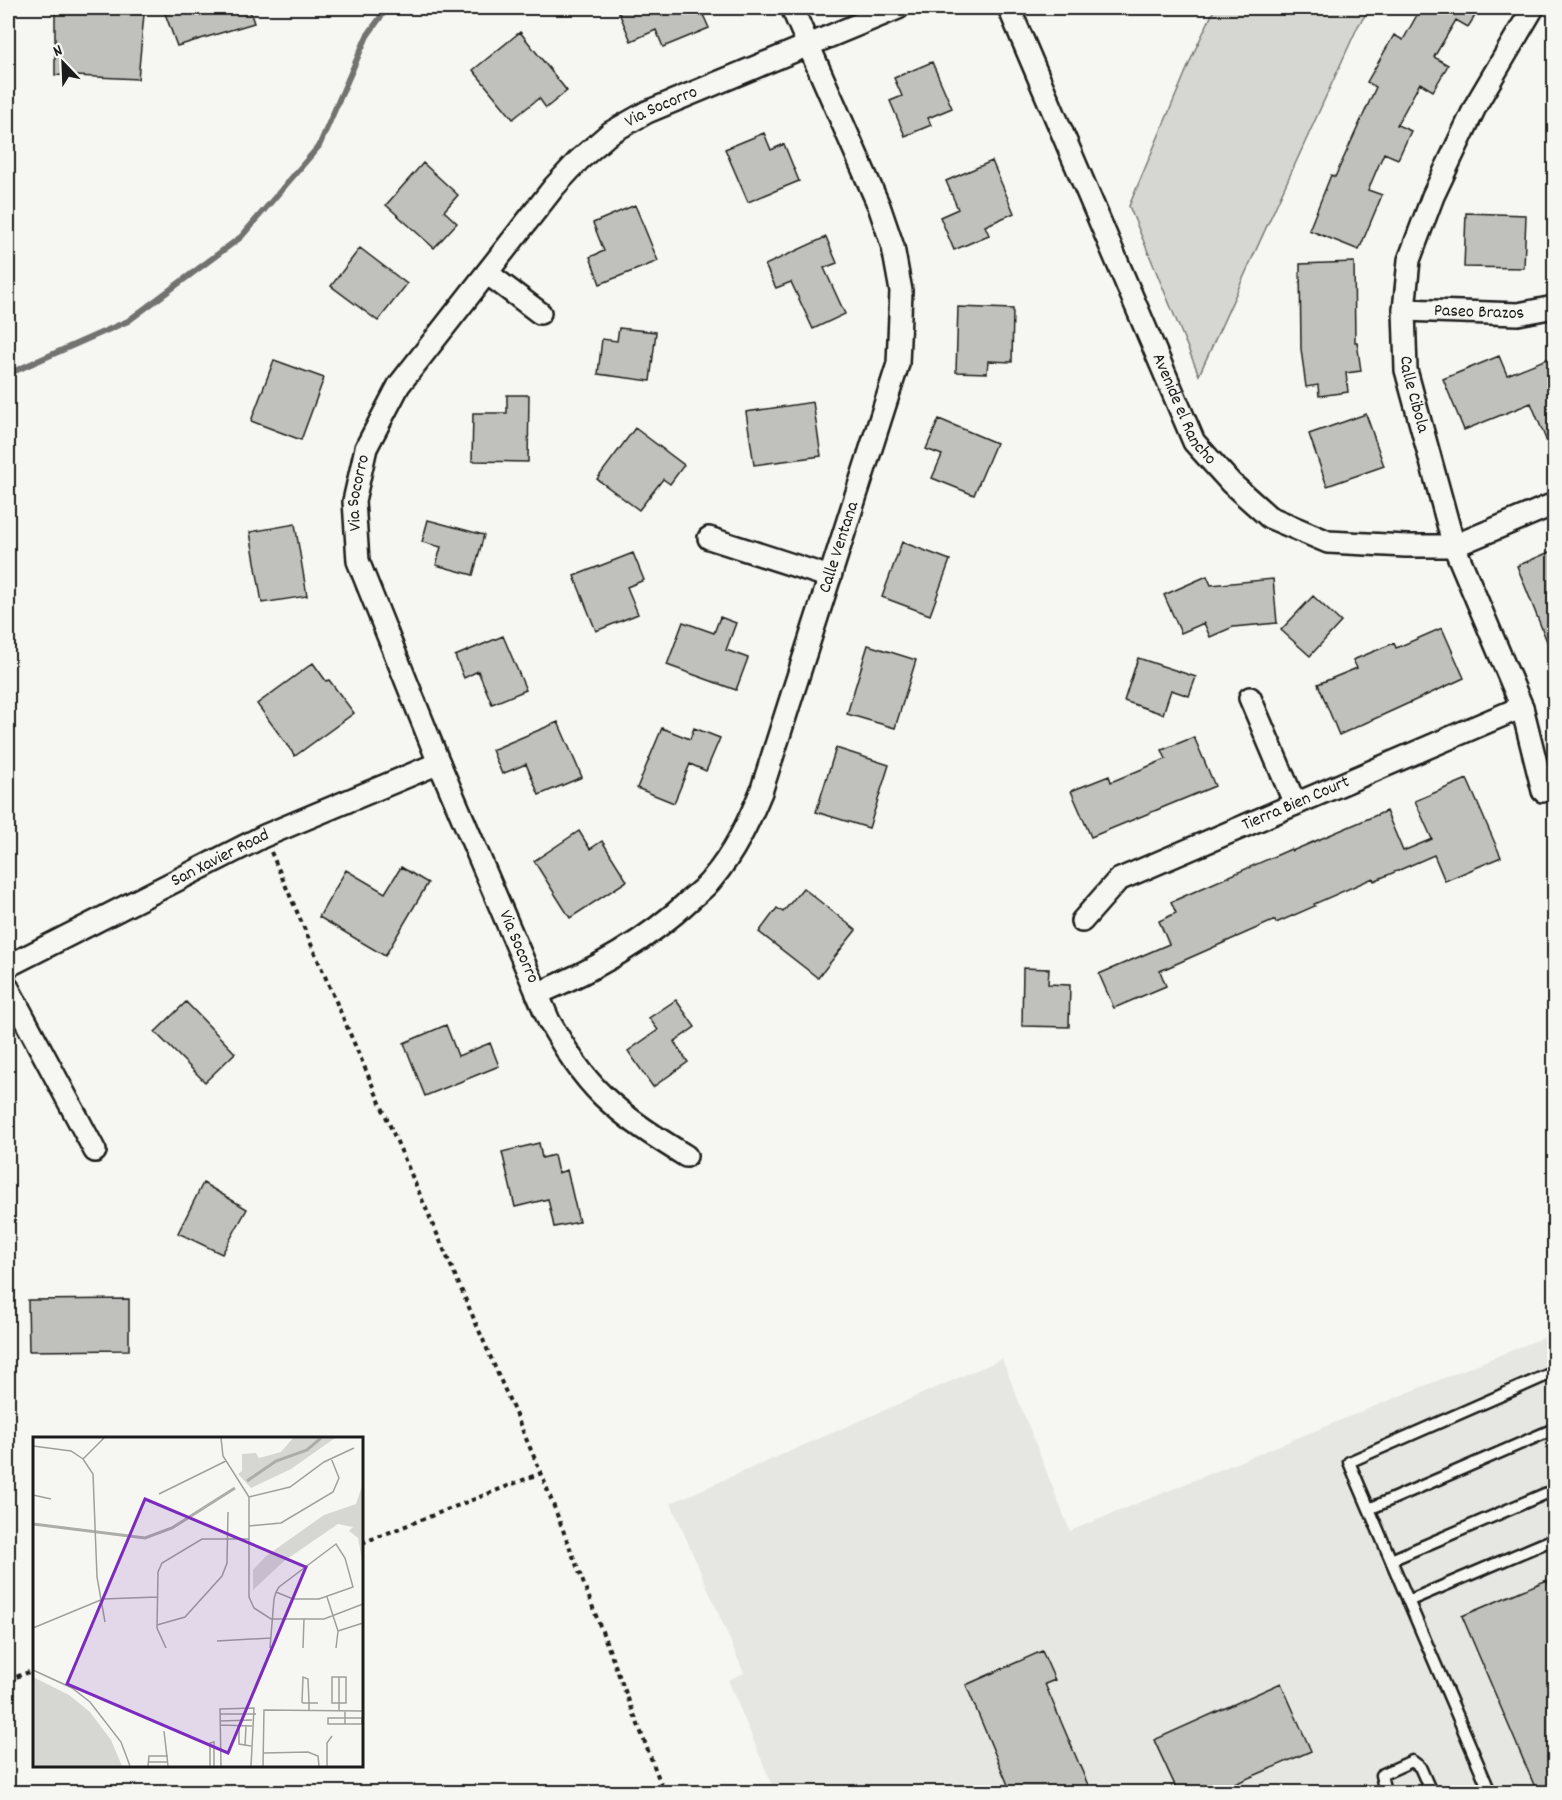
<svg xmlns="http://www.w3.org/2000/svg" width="1562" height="1800" viewBox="0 0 1562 1800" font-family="Dekko,sans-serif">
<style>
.built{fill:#e6e6e2}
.green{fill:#d6d6d2;stroke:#797977;stroke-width:1.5}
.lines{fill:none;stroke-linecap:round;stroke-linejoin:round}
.stream{stroke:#727271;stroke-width:6}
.building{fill:#c0c0bd;stroke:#1c1c1c;stroke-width:1.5}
.service-casing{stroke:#1c1c1c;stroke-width:15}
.minor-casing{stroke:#1c1c1c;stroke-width:26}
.path{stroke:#1c1c1c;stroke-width:4;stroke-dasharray:4.5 4.5;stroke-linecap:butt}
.service{stroke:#f6f6f2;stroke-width:10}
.minor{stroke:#f6f6f2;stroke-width:21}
.labels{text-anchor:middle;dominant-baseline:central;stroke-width:6;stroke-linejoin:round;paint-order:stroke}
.street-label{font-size:18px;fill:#1c1c1c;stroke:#f6f6f2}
.inset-river{fill:none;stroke:#acaca9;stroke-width:3}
.inset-road{fill:none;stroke:#9f9f9c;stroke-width:1.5}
.view{fill:#7b2cbf;fill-opacity:0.15;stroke:#7b2cbf;stroke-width:3}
.inset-edge{fill:none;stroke:#1c1c1c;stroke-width:3}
</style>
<rect width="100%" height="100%" fill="#f6f6f2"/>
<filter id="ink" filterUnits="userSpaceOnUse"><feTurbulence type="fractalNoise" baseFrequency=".0167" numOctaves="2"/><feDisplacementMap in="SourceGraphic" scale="12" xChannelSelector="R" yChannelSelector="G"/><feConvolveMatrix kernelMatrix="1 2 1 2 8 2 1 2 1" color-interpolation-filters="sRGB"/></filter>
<g filter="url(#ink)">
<path class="built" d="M 1554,1333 L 1554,1792 L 775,1792 L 728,1680 L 744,1673 L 671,1503 L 1002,1359 L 1070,1531 Z"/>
<path class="green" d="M 1215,8 L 1370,8 L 1358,26 L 1199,375 L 1129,206 L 1195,50 Z"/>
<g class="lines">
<path class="stream" d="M 8,374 L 128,321 L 241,237 L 319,146 L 367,36 L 387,8"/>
</g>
<path class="building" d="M 163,8 L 249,8 L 254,23 L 177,46 Z
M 617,8 L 700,8 L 709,28 L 663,47 L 656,30 L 631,41 Z
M 1421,8 L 1480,8 L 1468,27 L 1456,20 L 1434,57 L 1448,65 L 1433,91 L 1420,83 L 1397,125 L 1411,131 L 1398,159 L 1384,153 L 1368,190 L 1382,195 L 1359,250 L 1309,230 L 1331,175 L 1335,177 L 1376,87 L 1367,82 L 1394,35 L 1403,40 Z
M 55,11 L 144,14 L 138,79 L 55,75 Z
M 520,32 L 567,91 L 546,108 L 539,98 L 513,119 L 473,70 Z
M 932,62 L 952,108 L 928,118 L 931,125 L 905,136 L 890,101 L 902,96 L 894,78 Z
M 764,133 L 771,150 L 784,144 L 799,181 L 748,202 L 725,149 Z
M 992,161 L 1014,213 L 985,226 L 989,235 L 954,250 L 940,217 L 958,209 L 946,181 Z
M 423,163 L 458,195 L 444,211 L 457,223 L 434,248 L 386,205 Z
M 635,205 L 658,261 L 600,284 L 590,257 L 604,251 L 593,223 Z
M 1466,213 L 1526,215 L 1524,268 L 1464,267 Z
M 826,237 L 837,263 L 824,268 L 845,314 L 813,329 L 791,282 L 776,288 L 765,265 Z
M 360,248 L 407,284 L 378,321 L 331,286 Z
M 1354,262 L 1355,342 L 1357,342 L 1361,371 L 1346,373 L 1348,392 L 1319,396 L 1318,385 L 1306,387 L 1301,349 L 1300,264 Z
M 958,307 L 1013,309 L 1012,362 L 988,361 L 987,373 L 956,372 Z
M 619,328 L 656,332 L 650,381 L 598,374 L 602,339 L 617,341 Z
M 1499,356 L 1507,375 L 1554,356 L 1554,459 L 1531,403 L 1464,430 L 1443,379 Z
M 274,360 L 324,378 L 301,440 L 251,421 Z
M 507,395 L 529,395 L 528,462 L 472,461 L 473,413 L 507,413 Z
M 813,402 L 821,456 L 754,465 L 746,412 Z
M 1366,414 L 1384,466 L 1327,486 L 1309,434 Z
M 939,419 L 996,443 L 974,495 L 932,478 L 942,455 L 926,449 Z
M 635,428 L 684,465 L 670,484 L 663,479 L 639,510 L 597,479 Z
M 428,520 L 484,535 L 473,575 L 436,565 L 441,547 L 422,542 Z
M 295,524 L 307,596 L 262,603 L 250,532 Z
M 902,542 L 950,560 L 930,615 L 882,597 Z
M 1554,550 L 1554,659 L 1517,566 Z
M 633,553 L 644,580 L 627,587 L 638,614 L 596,631 L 574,576 Z
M 1207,576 L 1211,585 L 1273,579 L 1277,623 L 1233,627 L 1210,637 L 1204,623 L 1181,633 L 1164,595 Z
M 1313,596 L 1341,622 L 1310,656 L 1281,630 Z
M 720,617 L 736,623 L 726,650 L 748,658 L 736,690 L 667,665 L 683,622 L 714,633 Z
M 1442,628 L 1464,678 L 1339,735 L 1318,684 L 1357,668 L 1353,660 L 1394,643 L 1396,648 Z
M 503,636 L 526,690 L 492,704 L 478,671 L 464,678 L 455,656 Z
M 868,645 L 916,660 L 895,728 L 847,714 Z
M 1138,658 L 1196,677 L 1189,696 L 1171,690 L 1163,714 L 1124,701 Z
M 313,663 L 326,681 L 329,680 L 354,713 L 295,756 L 257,704 Z
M 558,722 L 582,777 L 539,795 L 526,764 L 502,774 L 492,750 Z
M 662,728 L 690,739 L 694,728 L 720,738 L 706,771 L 690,764 L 674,803 L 637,788 Z
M 1194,737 L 1215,786 L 1091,837 L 1071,791 L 1109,776 L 1111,782 L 1166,759 L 1162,750 Z
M 836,748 L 889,765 L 869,828 L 816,812 Z
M 1467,779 L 1501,857 L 1445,881 L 1434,855 L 1374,881 L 1373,878 L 1314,904 L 1315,906 L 1276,923 L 1275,920 L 1160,971 L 1166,986 L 1114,1008 L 1099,974 L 1169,944 L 1159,921 L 1176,913 L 1171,902 L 1291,849 L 1292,851 L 1386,811 L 1403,851 L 1432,839 L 1415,801 Z
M 579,831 L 590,849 L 602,841 L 627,881 L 570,918 L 534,861 Z
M 401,867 L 428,883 L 385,956 L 319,917 L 346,870 L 385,893 Z
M 803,888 L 856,930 L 818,978 L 759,932 L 777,908 L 783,912 Z
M 1023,968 L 1049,969 L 1048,984 L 1070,985 L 1069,1027 L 1022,1026 Z
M 676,1000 L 695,1027 L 674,1042 L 688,1062 L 653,1087 L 628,1051 L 658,1030 L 649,1018 Z
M 186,1002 L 235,1053 L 205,1082 L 155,1032 Z
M 446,1025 L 458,1056 L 490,1043 L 499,1066 L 425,1096 L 404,1043 Z
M 539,1143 L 542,1158 L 554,1155 L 558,1173 L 567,1170 L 579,1222 L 554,1227 L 548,1199 L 515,1207 L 502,1152 Z
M 203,1183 L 247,1209 L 222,1254 L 178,1233 Z
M 129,1299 L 129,1350 L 29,1351 L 28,1300 Z
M 1547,1580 L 1554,1598 L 1554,1792 L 1537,1792 L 1462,1616 Z
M 1042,1651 L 1055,1680 L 1045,1684 L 1091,1792 L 1011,1792 L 966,1685 Z
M 1281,1683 L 1311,1751 L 1216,1792 L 1178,1792 L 1154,1740 Z"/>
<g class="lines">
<g class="service-casing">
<path id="service" d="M 1369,1509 L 1554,1429
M 1391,1560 L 1554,1490
M 1408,1601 L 1554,1539
M 1385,1792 L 1381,1775 L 1412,1761 L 1420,1767 L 1431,1792
M 1490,1792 L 1349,1462 L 1554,1372"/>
</g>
<g class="minor-casing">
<g id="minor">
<path id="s1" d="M 1009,8 L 1194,442 L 1231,483 L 1269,517 L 1328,542 L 1406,546 L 1454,546 L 1554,504"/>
<path id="s2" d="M 1533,8 L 1477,103 L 1433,196 L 1409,260 L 1404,310 L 1406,370 L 1454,546 L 1522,707 L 1543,791"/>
<path d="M 487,273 L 540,313"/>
<path id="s3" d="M 1404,310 L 1518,314 L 1554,307"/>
<path d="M 709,538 L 830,577"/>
<path d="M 1250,698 L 1295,804"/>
<path id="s4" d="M 1082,921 L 1118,880 L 1522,707"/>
<path id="s5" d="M 8,966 L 264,836 L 439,763"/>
<path d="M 8,988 L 95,1151"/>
<path id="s6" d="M 537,994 C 594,970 647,941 692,898 C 699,892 707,886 712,879 C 734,853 748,823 761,792 L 898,364 L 901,291 L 893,247 L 879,206 L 792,8"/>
<path id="s7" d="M 686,1156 C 657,1138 628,1120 603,1096 C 581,1075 564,1047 549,1021 L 439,763 L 358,561 L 354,501 L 366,448 L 399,385 L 554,187 L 579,160 L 610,133 L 647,112 L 898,8"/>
</g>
</g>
<path class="path" d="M 271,852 L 541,1473 L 664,1792
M 362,1543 L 541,1473
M 8,1680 L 34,1670"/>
<use href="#service" class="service"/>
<use href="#minor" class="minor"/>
</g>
</g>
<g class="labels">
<g class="street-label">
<text stroke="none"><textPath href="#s7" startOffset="1266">Via Socorro</textPath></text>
<text stroke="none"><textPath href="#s3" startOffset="75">Paseo Brazos</textPath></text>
<text stroke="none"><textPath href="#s2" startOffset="417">Calle Cibola</textPath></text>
<text stroke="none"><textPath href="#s1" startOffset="438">Avenide el Rancho</textPath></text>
<text stroke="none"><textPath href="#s7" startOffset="762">Via Socorro</textPath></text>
<text stroke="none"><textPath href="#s6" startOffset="568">Calle Ventana</textPath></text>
<text stroke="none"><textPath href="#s4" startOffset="248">Tierra Bien Court</textPath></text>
<text stroke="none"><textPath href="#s5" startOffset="238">San Xavier Road</textPath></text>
<text transform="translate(518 947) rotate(67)">Via Socorro</text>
</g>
</g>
<g transform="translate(33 1437)">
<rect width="330" height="330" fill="#f6f6f2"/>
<path d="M 260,1 L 302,1 L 258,32 L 218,51 L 205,37 L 209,34 L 209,17 L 223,16 L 226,21 L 248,15 ZM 330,46 L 330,129 L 325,101 L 316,94 L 320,90 L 305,87 L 251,124 L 220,153 L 220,133 L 233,119 L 291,78 L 323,67 ZM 0,240 L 36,258 L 57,275 L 78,303 L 89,329 L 0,329 Z" fill="#d6d6d2"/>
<path class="inset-river" d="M 214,44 L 243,24 L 274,13 L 288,1M 0,87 L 112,101 L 139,91 L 202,51"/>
<path class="inset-road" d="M 188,1 L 190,19 L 216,60 L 216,160 L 221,171 L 238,182 L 291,182 L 330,167M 0,9 L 38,14 L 50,22 L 60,37 L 64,140 L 72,185M 50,22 L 71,1M 126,57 L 193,24M 0,58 L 18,62M 216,60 L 257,50 L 291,25 L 321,11M 216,89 L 248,86 L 300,55 L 306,41 L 298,21M 294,160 L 305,194 L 303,211M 124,188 L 152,180 L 189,139 L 194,126 L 195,75M 0,191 L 70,162 L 124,160M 305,194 L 330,186M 184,204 L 238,201M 133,211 L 124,191 L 125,135 L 129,126 L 169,102 L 216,102M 237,211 L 241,162 L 243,155 L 246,150 L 303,107 L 312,121 L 320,150 L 286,162 L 260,162 L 243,155M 270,211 L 271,182M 0,233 L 39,251 L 57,265 L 88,305 L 97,329M 306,240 L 299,240 L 299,266 L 313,266 L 313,240 L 306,240 L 306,274M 276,273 L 276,266 L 275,242 L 270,240 L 269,265 L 270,266 L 285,266M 312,274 L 312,287 L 295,287 L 295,281 L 329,281 L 329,287 L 312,287M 187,277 L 223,277M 187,284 L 219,283M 187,288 L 219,289M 206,289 L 206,307 L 218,309M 131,294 L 135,329M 212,309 L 213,289M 231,316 L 275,315 L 285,319 L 286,329M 115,325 L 135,325M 115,329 L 116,319 L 135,319M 177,329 L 177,306 L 181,305 L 181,329M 188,329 L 187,272 L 221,271 L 218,329M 230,329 L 231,273 L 330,274M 294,329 L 294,306 L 299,299"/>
<path class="view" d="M 112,62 L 273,130 L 195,316 L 34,247 Z"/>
<rect width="330" height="330" class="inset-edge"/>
</g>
<rect width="1562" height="1800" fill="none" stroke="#f6f6f2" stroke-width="30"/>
<rect x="15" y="15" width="1532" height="1770" fill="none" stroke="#1c1c1c" stroke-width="2" filter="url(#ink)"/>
<g transform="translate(63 63) rotate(337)" stroke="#f6f6f2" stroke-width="4.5" paint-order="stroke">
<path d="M0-4.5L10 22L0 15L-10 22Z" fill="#1c1c1c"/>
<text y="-9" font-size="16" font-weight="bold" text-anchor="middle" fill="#1c1c1c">N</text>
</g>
</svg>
